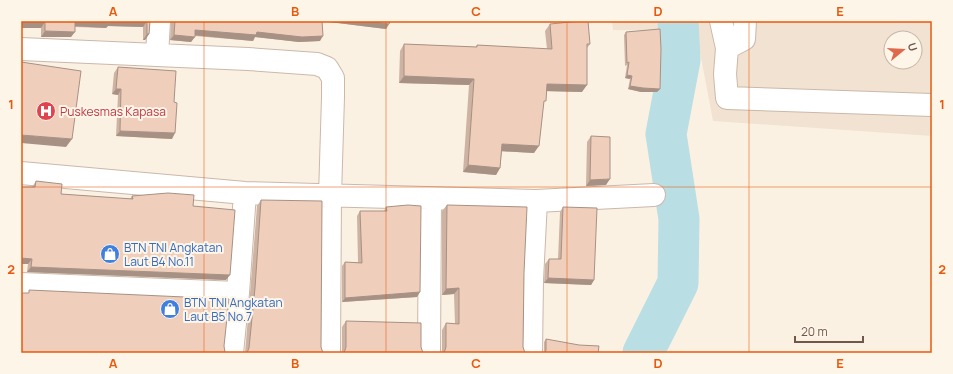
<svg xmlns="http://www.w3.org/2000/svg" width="953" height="374" viewBox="0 0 953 374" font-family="Manrope,sans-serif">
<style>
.residential{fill:#f2e2d2;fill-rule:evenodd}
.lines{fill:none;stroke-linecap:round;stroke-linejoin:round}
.river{stroke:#b9dee3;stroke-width:41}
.minor-casing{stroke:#cbb8aa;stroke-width:24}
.minor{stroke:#fff;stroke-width:22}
.wall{fill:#ceb2a2}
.shaded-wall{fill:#a79184}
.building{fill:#efcfbc;stroke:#a79184}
.grid{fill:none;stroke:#e8590c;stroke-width:1;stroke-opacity:0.55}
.labels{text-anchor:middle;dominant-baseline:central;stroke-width:4;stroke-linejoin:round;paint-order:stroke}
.health-label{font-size:12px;fill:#be3a42;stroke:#fef5e9;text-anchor:start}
.shop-label{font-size:12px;fill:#366cbe;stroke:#fef5e9;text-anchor:start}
.neatline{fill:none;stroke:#e8590c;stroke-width:1.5}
.grid-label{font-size:13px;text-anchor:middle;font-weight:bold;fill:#e8590c}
</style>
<rect width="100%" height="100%" fill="#fbf1e3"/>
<path class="residential" d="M 612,21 L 932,21 L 932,136 L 713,121 L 696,31 L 613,30 ZM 891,38 L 915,38 L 915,62 L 891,62 Z"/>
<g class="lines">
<path class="river" d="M 643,353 L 678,283 L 679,219 L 666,134 L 680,60 L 678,21"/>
<g class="minor-casing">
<path id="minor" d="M 721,21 L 727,48 L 725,74 L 727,98 L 932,105
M 727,48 L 744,39 L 745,21
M 21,49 L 248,59 L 317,64 L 327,68 L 333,78 L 333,97 L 330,196 L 329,353
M 157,55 L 159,21
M 21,173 L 245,193 L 536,201 L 654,195
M 21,284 L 238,293
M 232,353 L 238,293 L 245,193
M 429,353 L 430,199
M 531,353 L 532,280 L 536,201"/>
</g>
<use href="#minor" class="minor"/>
</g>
<path class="wall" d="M 21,21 L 150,21 L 149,34 L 145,40 L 143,40 L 143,27 L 108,26 L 106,28 L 75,27 L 71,37 L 41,37 L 41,28 Z
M 171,21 L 390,21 L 389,24 L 386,29 L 322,21 L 320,41 L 299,42 L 255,37 L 253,41 L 195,36 L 191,42 L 170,40 Z
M 550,24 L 590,44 L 587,48 L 582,92 L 546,91 L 534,153 L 502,151 L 500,168 L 496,175 L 463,172 L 469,85 L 399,83 L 400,51 L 404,44 L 476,47 L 477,45 L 547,49 L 545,31 Z
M 626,32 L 660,89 L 657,92 L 641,92 L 628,89 L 630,79 L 625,78 L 627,65 L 625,66 L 624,35 Z
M 118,67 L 172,139 L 116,136 L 118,95 L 112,94 L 114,73 Z
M 591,136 L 606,185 L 586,186 L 587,142 Z
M 36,181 L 61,194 L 130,199 L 132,196 L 193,206 L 226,280 L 27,272 L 28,264 L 21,264 L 21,187 L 32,187 Z
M 261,200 L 321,347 L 323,353 L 245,353 L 250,294 L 257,206 Z
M 447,205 L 524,273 L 523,347 L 525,353 L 442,353 L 442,330 L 446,323 L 455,324 L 454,294 L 442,295 L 442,211 Z
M 386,207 L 417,297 L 342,302 L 342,266 L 345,262 L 358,262 L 357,216 L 360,211 L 384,211 Z
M 563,207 L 594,280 L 591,285 L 544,283 L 545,264 L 549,259 L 558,259 L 560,212 Z
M 346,321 L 421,347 L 423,353 L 342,353 L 342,327 Z
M 546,339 L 598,353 L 544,353 L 544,342 Z"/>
<path class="shaded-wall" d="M 75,21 L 147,21 L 143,27 L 108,26 L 106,28 L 71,26 Z
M 321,21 L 365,21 L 389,24 L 386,29 Z
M 21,22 L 45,22 L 41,28 L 21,28 Z
M 195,30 L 257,32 L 323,36 L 320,41 L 299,42 L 255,37 L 253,41 L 192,35 Z
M 45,31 L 75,32 L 71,37 L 41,37 Z
M 147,34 L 149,34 L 145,40 L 143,40 Z
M 174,35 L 195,37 L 191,42 L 170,40 Z
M 627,75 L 632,76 L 630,79 L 625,78 Z
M 404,76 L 474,79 L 469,85 L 399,83 Z
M 547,84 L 587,85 L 582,92 L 542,91 Z
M 630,86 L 660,89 L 657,92 L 641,92 L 628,89 Z
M 116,89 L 121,89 L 118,95 L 112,94 Z
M 120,131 L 175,133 L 172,139 L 116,136 Z
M 21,135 L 72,139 L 66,147 L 21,143 Z
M 502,144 L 539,146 L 534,153 L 497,151 Z
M 468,165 L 500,168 L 496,175 L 463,172 Z
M 610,179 L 606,185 L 586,186 L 590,180 Z
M 21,258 L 32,259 L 28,264 L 21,264 Z
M 31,267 L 230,275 L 226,280 L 27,272 Z
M 548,278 L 594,280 L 591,285 L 544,283 Z
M 459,288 L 454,294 L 442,295 L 446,289 Z
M 420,292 L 417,297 L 342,302 L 345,298 Z"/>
<path class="building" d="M 21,21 L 110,21 L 110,23 L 75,21 L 75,32 L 45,31 L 45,22 L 21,22 Z
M 132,21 L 150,21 L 149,34 L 147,34 L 147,21 Z
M 175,21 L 322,21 L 323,36 L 302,37 L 257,32 L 256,35 L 195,30 L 195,37 L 174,35 Z
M 365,21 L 390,21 L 389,24 Z
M 581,21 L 588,21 L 590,44 L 587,44 L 587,85 L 547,84 L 546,101 L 544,101 L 539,146 L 502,144 L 500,168 L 468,165 L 474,79 L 404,76 L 404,44 L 477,47 L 477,45 L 552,49 L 550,24 Z
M 660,29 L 661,49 L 660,89 L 643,88 L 630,86 L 632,76 L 627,75 L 629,62 L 627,63 L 626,32 Z
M 21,62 L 81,71 L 72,139 L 21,135 Z
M 118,67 L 176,71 L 174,102 L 177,103 L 175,133 L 120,131 L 121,89 L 116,89 Z
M 591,136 L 610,137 L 610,179 L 590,180 Z
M 36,181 L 62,184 L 61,194 L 133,199 L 132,196 L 168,193 L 194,195 L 193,206 L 235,210 L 230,275 L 31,267 L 32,259 L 21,258 L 21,187 L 35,187 Z
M 261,200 L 322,201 L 321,347 L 323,353 L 247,353 L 249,348 L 255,288 Z
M 408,205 L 421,206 L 420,292 L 345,298 L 345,262 L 362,263 L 360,211 L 387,211 L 386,207 Z
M 447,205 L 527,207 L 524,273 L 523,347 L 525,353 L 444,353 L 446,347 L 446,323 L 459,324 L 459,288 L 446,289 Z
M 563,207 L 597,208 L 594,280 L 548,278 L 549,259 L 561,259 Z
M 29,290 L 229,299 L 224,346 L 225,352 L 226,353 L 21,353 L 21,293 L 29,293 Z
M 346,321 L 421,323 L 421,347 L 423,353 L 344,353 L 346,347 Z
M 546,339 L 579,345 L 599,346 L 598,353 L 545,353 L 546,350 Z"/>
<path class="grid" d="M 204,21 L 204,353M 386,21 L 386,353M 567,21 L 567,353M 749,21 L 749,353M 21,187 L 932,187"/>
<defs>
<g id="hospital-disc" transform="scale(1)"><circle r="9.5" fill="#e0444e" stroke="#fef5e9"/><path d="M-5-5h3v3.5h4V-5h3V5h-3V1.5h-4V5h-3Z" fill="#fff"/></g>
<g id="shop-disc" transform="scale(1)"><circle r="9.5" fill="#3f7fe0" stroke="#fef5e9"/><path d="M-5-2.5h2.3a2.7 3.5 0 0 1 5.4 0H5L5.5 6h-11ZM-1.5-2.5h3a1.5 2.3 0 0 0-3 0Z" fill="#fff"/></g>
</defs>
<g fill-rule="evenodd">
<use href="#hospital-disc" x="46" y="111"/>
<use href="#shop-disc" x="110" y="254"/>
<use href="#shop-disc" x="170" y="309"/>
</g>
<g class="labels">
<g class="health-label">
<text x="60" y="111">Puskesmas Kapasa</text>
</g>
<g class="shop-label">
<text x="124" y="247">BTN TNI Angkatan<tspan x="124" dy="14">Laut B4 No.11</tspan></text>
<text x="184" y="302">BTN TNI Angkatan<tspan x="184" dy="14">Laut B5 No.7</tspan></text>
</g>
</g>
<rect width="953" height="374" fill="none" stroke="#fef5e9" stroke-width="44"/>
<g transform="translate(903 50) rotate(72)"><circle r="19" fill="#fef5e9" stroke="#c6b6a9"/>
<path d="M0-3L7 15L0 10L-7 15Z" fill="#df694d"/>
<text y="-6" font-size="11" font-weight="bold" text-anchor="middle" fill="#71574a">U</text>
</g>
<path d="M795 336v6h68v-6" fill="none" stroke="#71574a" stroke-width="2"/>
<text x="801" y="336" font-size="12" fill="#71574a" stroke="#fef5e9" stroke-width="3" paint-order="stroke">20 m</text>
<rect x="22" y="22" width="909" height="330" class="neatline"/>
<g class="grid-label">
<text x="113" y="16">A</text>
<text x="295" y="16">B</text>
<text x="476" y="16">C</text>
<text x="658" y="16">D</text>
<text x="840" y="16">E</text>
<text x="11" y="109">1</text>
<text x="942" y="109">1</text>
<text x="11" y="274">2</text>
<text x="942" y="274">2</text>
<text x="113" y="368">A</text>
<text x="295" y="368">B</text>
<text x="476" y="368">C</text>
<text x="658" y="368">D</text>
<text x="840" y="368">E</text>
</g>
</svg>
